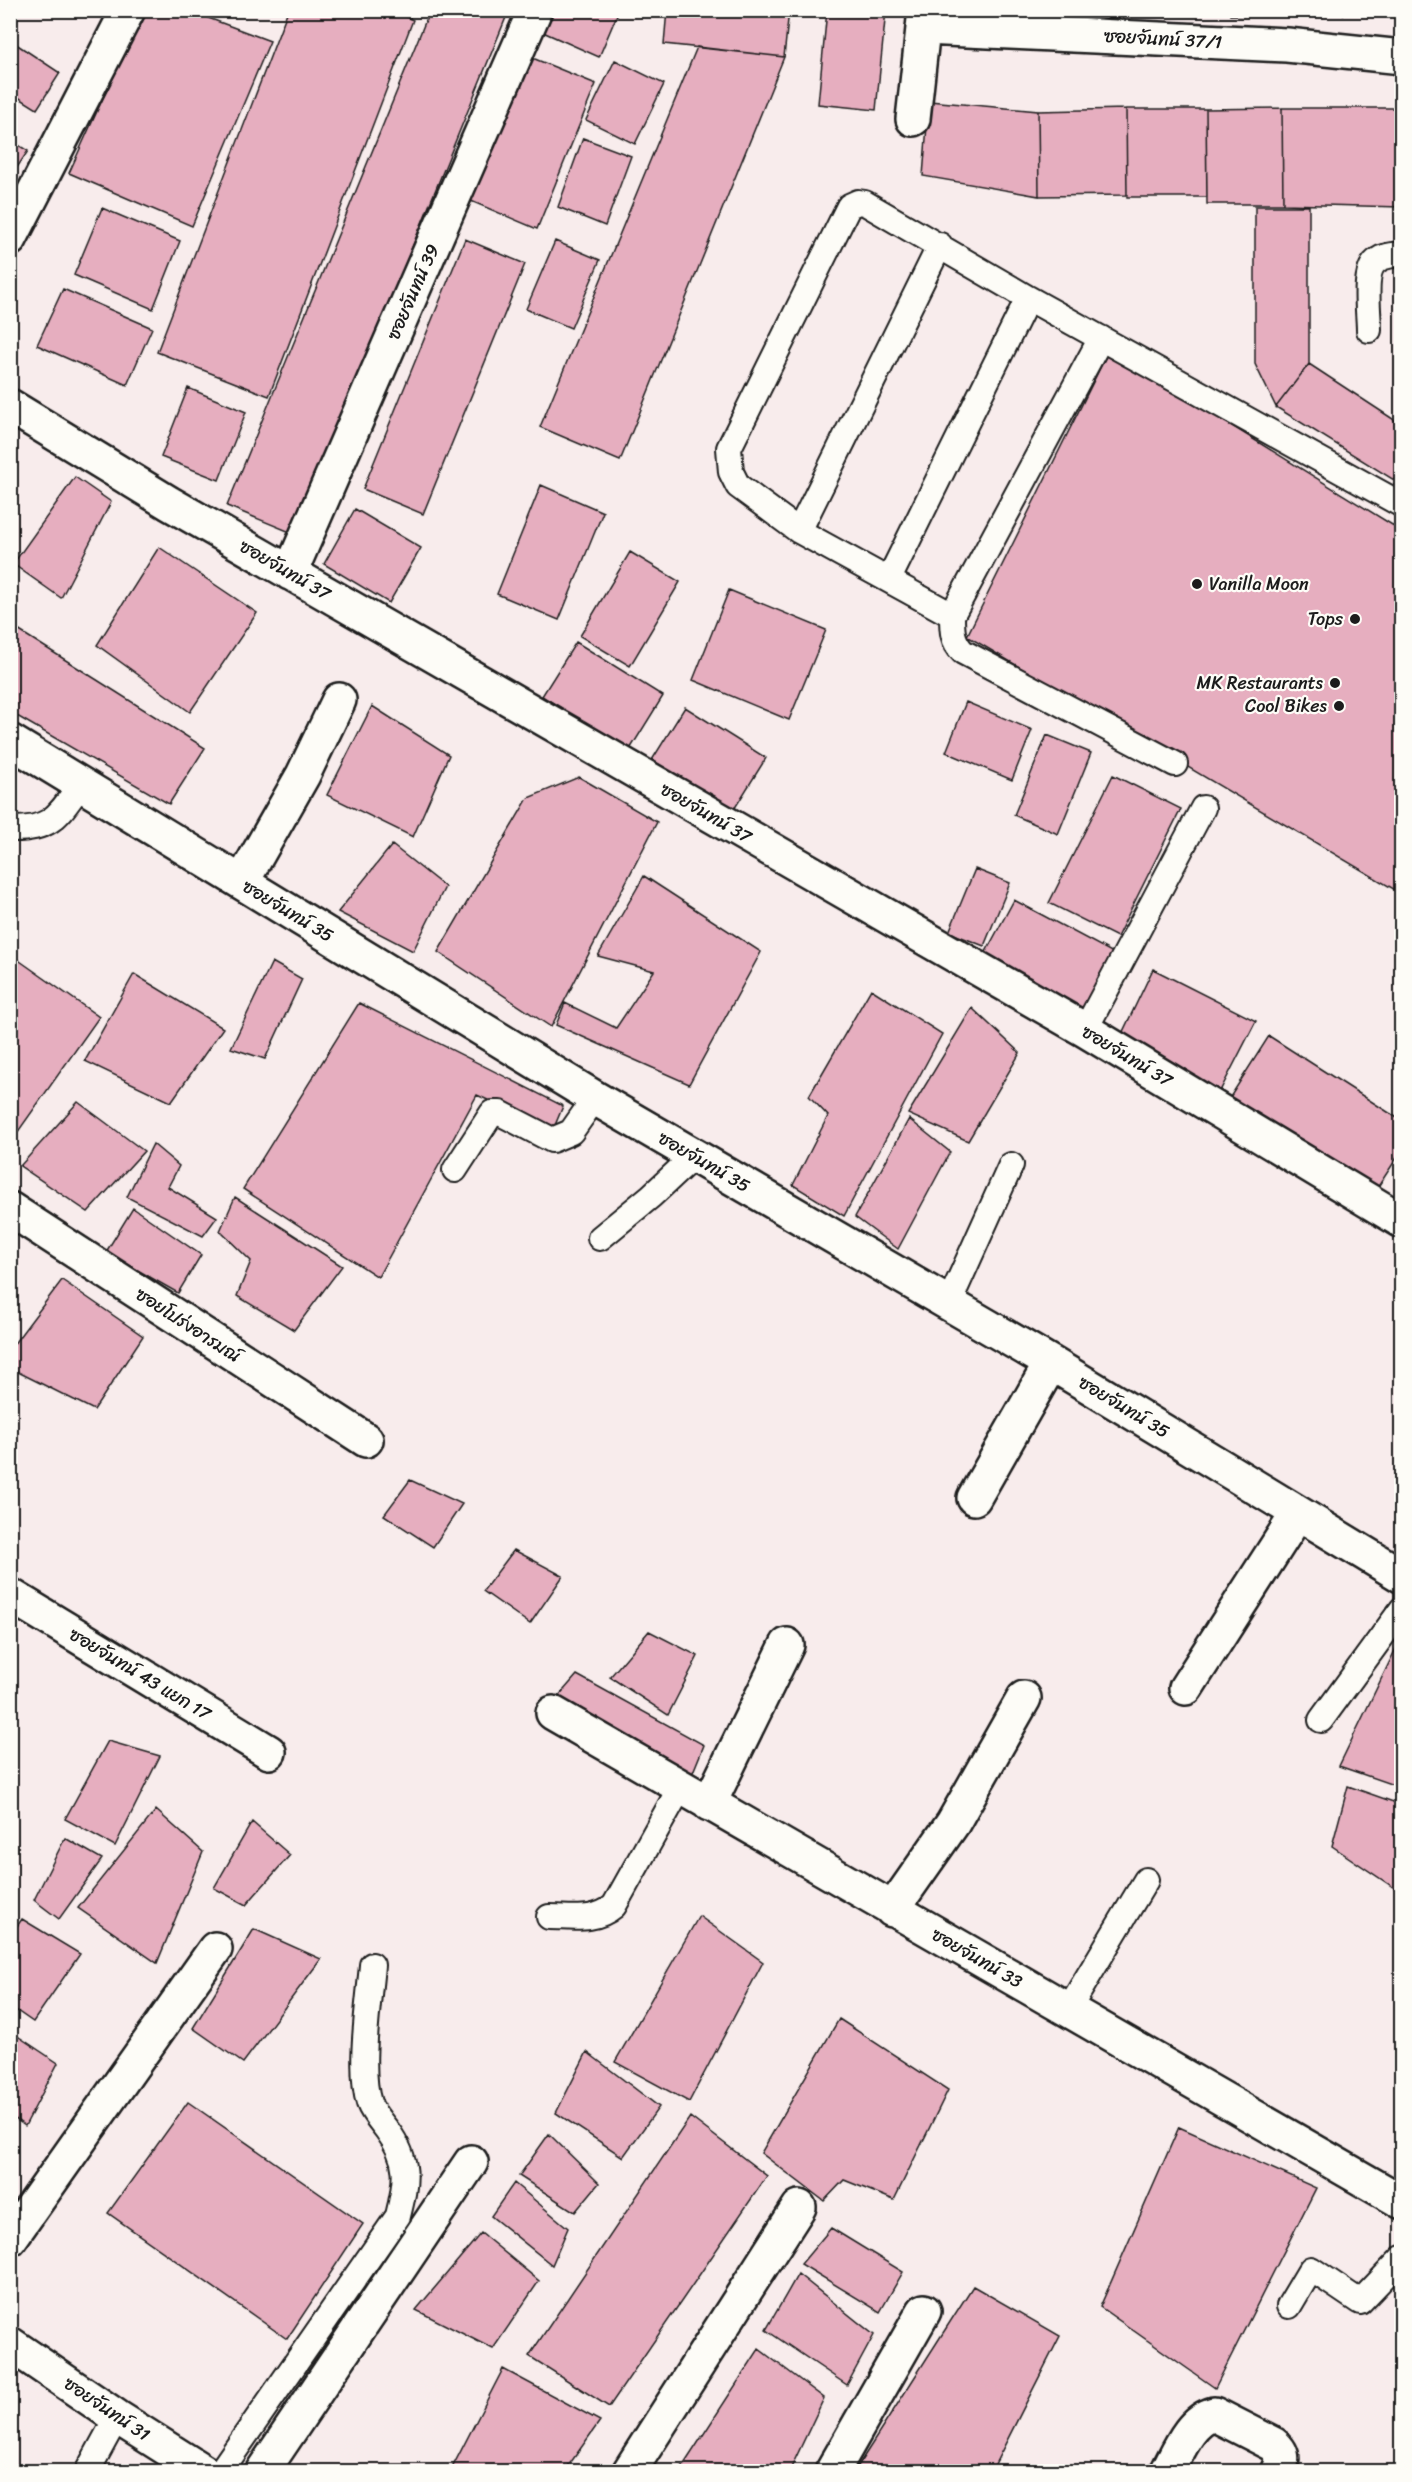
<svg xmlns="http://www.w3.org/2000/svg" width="1412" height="2482" viewBox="0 0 1412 2482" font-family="Sriracha,'Playpen Sans Thai',sans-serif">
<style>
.building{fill:#e6aebf;stroke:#1c1c1c;stroke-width:1.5}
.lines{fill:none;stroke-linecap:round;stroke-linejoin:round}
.service-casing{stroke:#1c1c1c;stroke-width:28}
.minor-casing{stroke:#1c1c1c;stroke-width:38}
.service{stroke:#fdfcf7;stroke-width:24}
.minor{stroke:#fdfcf7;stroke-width:33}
.poi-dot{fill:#1c1c1c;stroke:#fdfcf7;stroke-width:2}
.labels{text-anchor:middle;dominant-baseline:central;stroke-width:4.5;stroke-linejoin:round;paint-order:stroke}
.street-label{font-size:18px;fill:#1c1c1c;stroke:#fdfcf7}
.poi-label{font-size:18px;fill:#1c1c1c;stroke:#fdfcf7;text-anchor:end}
</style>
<rect width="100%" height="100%" fill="#f8ecec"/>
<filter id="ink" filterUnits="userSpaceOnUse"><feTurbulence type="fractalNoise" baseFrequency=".0167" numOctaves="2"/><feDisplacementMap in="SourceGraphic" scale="12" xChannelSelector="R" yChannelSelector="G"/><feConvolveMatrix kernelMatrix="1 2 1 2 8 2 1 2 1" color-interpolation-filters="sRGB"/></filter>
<g filter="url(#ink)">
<path class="building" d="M 143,10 L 187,10 L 270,41 L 192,226 L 69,173 Z
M 288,10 L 390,10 L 413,20 L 269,396 L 157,352 Z
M 430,10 L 509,10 L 295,534 L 227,506 Z
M 553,10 L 619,10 L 599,57 L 543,32 Z
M 667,10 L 789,10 L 784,57 L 664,44 Z
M 827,10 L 886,10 L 876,110 L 818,104 Z
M 1230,10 L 1402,10 L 1402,14 L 1230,15 Z
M 10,40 L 60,73 L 37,109 L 10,92 Z
M 697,47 L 784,57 L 620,461 L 540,427 Z
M 530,57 L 596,84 L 537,229 L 471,201 Z
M 615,60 L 664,84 L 635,144 L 586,120 Z
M 929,101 L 1038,111 L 1039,196 L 923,176 Z
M 1282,108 L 1283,204 L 1207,204 L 1206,109 Z
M 1282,108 L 1402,108 L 1402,207 L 1283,204 Z
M 1126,109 L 1127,195 L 1039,196 L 1038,111 Z
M 1126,109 L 1206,109 L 1207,197 L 1127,197 Z
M 583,138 L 631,156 L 605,226 L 558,207 Z
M 10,140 L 28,151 L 10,178 Z
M 1255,206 L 1309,206 L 1309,364 L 1276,407 L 1255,364 Z
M 102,208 L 180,241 L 153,309 L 74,275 Z
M 465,239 L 525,264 L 423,514 L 363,489 Z
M 555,241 L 600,260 L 571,328 L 526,309 Z
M 63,289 L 152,328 L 127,385 L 37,345 Z
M 1109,350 L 1402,531 L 1402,894 L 967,636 Z
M 1309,364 L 1402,425 L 1402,485 L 1276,407 Z
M 188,388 L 246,412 L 219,480 L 161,457 Z
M 75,477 L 111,502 L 61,598 L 13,564 Z
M 541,485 L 603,512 L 559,620 L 497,594 Z
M 355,509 L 421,548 L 389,603 L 324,564 Z
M 159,547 L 257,613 L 190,712 L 97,645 Z
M 630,552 L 680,582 L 630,666 L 580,636 Z
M 729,590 L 826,630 L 789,720 L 693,680 Z
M 10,625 L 205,748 L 169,804 L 10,712 Z
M 576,642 L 663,696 L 629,751 L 542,696 Z
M 966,702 L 1032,730 L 1012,780 L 946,752 Z
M 372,706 L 449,755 L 413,837 L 327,795 Z
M 685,707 L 766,758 L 733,811 L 652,760 Z
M 1047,735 L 1091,753 L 1058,834 L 1014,815 Z
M 1113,775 L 1181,809 L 1117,937 L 1049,903 Z
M 579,777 L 657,822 L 551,1027 L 438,952 L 528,798 Z
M 392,845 L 445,887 L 413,951 L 338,912 Z
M 975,869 L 1010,883 L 984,946 L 949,932 Z
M 644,876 L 761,952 L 689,1084 L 556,1025 L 565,1003 L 616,1028 L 654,971 L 598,956 Z
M 1014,900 L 1121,957 L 1088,1020 L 980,963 Z
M 10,954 L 99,1017 L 10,1143 Z
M 272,962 L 302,979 L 265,1059 L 231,1048 Z
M 1153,969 L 1256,1021 L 1219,1093 L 1118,1042 Z
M 134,974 L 223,1028 L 171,1102 L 85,1061 Z
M 871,989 L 942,1034 L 844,1216 L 793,1185 L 828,1116 L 809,1096 Z
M 359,1003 L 563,1106 L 553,1130 L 477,1095 L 378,1277 L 243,1189 Z
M 972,1008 L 1020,1053 L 968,1141 L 908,1114 Z
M 1269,1036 L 1402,1121 L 1402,1150 L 1370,1199 L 1225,1105 Z
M 78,1102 L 144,1151 L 88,1212 L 20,1166 Z
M 909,1119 L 950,1152 L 898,1249 L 855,1217 Z
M 153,1144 L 179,1166 L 168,1187 L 217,1217 L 203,1236 L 127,1197 Z
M 235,1197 L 342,1266 L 294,1330 L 237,1296 L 251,1261 L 220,1231 Z
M 133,1208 L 201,1255 L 178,1293 L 106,1252 Z
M 62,1280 L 143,1336 L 94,1410 L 10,1368 L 10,1349 Z
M 410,1480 L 462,1504 L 433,1547 L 384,1515 Z
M 514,1550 L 563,1576 L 530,1624 L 483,1591 Z
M 649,1631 L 698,1656 L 668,1715 L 610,1677 Z
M 1402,1636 L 1402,1788 L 1339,1766 Z
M 577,1675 L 704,1745 L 691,1777 L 556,1699 Z
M 108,1741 L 160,1756 L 115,1846 L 65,1819 Z
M 1348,1786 L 1402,1805 L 1402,1893 L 1332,1846 Z
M 156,1810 L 203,1852 L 157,1963 L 78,1908 Z
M 252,1822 L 290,1855 L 246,1905 L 214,1888 Z
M 65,1838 L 102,1859 L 59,1919 L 34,1900 Z
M 699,1916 L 763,1962 L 689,2102 L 615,2062 Z
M 22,1919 L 80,1954 L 33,2022 L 10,2006 L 10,1936 Z
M 254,1929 L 321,1959 L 243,2063 L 193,2028 Z
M 839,2019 L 948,2090 L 894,2200 L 844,2180 L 824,2201 L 761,2153 Z
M 10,2031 L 58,2063 L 25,2126 L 10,2115 Z
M 587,2052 L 659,2107 L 623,2157 L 556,2113 Z
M 188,2102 L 363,2224 L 287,2339 L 108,2213 Z
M 690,2117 L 767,2176 L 609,2407 L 529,2356 Z
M 1179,2127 L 1316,2188 L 1215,2388 L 1100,2307 Z
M 549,2134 L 599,2183 L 575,2212 L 519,2176 Z
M 514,2183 L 568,2228 L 552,2265 L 491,2216 Z
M 831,2228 L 903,2272 L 880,2312 L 801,2264 Z
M 481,2233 L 539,2281 L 493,2349 L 416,2310 Z
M 798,2274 L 874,2335 L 847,2385 L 766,2330 Z
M 973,2286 L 1060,2336 L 991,2472 L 854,2472 Z
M 759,2349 L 824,2398 L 789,2472 L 679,2472 Z
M 503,2369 L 600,2421 L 564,2472 L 450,2472 Z"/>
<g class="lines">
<g class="service-casing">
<path id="service" d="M 1369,330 C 1369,313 1362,269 1378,260 C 1385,255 1394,255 1402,254
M 1101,338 L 952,615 C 952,630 952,641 963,652 L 1175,764
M 799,531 L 940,245
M 889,579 L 1028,298
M 952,615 L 799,531 L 738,486 L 731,472 L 729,448 L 849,206 L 858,202 L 865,203 L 1028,298 L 1402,505
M 10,829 C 53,830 58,815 81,784
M 1085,1030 L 1203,808
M 455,1170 L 492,1113 L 500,1113 L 552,1140 L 571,1132 L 595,1098
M 600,1238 L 651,1196 L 694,1156
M 948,1305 L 1011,1165
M 1321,1720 L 1402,1609
M 549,1917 C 573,1917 595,1922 614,1906 L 680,1788
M 1068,2010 L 1146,1880
M 1289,2306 L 1311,2269 L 1360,2302 L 1402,2258
M 87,2472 L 117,2417
M 220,2472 L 398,2216 C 407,2180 410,2161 387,2130 C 381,2122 372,2112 369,2103 C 358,2069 369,2001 372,1965"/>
</g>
<g class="minor-casing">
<path id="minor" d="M 924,28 L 1287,45 L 1402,57
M 913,119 L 925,10
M 10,239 L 128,10
M 10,406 L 169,503 L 1085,1030 L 1402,1221
M 290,573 L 535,10
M 10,741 L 595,1098 L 1051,1363 L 1402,1576
M 242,882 L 303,775 L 339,700
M 10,1209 L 366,1440
M 974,1498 L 1051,1363
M 10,1595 L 269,1752
M 1186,1688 L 1298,1513
M 553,1713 L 1402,2202
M 709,1804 L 787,1645
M 892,1910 L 953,1823 L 1024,1698
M 10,2239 L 215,1949
M 10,2344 L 117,2417 L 204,2472
M 262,2472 L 471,2162
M 629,2472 L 799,2207
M 832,2472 L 924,2311
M 1167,2472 C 1178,2452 1190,2420 1214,2414 L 1273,2444 C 1283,2452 1284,2460 1278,2472"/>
</g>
<use href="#service" class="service"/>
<use href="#minor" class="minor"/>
</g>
</g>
<g class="poi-dot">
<circle cx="1197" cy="584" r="6"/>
<circle cx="1355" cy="619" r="6"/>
<circle cx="1335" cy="683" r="6"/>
<circle cx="1339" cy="706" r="6"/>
</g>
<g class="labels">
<g class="street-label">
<text transform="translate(1163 39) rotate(3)">ซอยจันทน์ 37/1</text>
<text transform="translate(413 292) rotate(-66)">ซอยจันทน์ 39</text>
<text transform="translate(285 570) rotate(30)">ซอยจันทน์ 37</text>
<text transform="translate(706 813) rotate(30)">ซอยจันทน์ 37</text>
<text transform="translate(288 911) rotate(31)">ซอยจันทน์ 35</text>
<text transform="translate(1127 1056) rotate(31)">ซอยจันทน์ 37</text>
<text transform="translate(704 1162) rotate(30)">ซอยจันทน์ 35</text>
<text transform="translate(188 1325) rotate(33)">ซอยโปร่งอารมณ์</text>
<text transform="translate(1124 1407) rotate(31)">ซอยจันทน์ 35</text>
<text transform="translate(140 1674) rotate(31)">ซอยจันทน์ 43 แยก 17</text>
<text transform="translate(977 1958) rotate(30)">ซอยจันทน์ 33</text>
<text transform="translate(107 2409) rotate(34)">ซอยจันทน์ 31</text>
</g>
<g class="poi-label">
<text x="1209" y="584" text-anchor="start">Vanilla Moon</text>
<text x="1343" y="619">Tops</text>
<text x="1323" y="683">MK Restaurants</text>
<text x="1327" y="706">Cool Bikes</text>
</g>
</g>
<rect width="1412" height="2482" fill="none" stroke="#fdfcf7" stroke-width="36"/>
<rect x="18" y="18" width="1376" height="2446" fill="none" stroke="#1c1c1c" stroke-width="2" filter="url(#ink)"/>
</svg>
